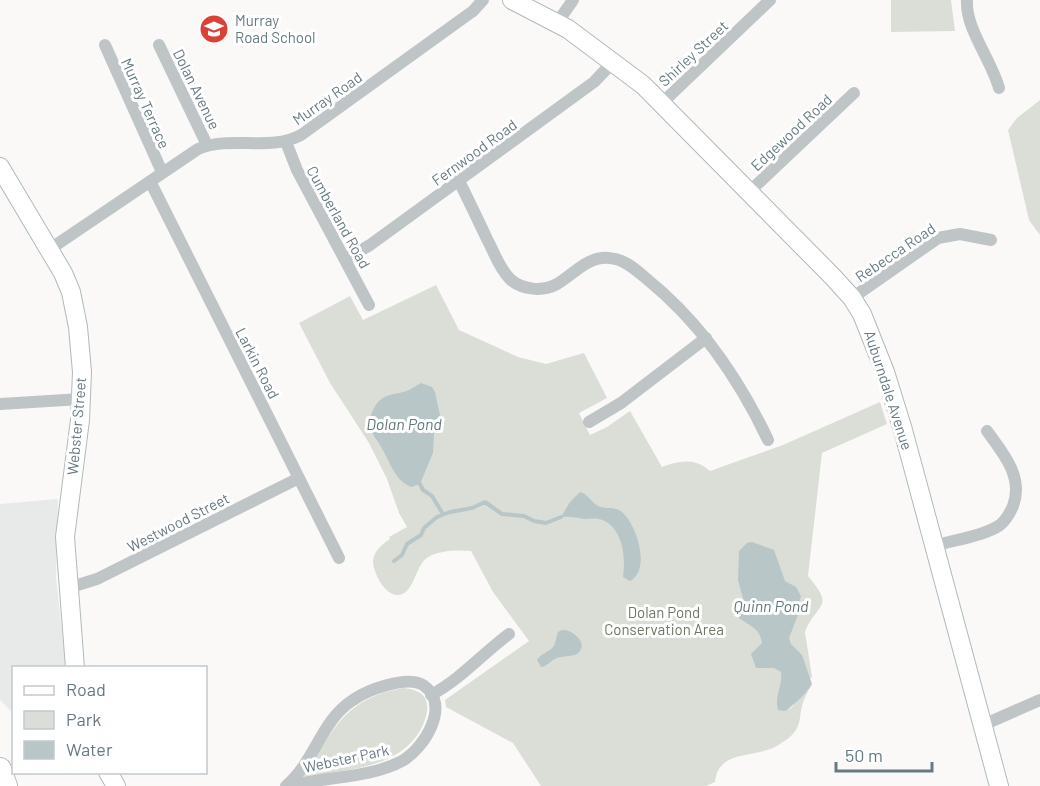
<svg xmlns="http://www.w3.org/2000/svg" width="1040" height="786" viewBox="0 0 1040 786" font-family="Barlow,sans-serif">
<style>
.built{fill:#e8e9e9}
.green{fill:#dbded7}
.water{fill:#b8c6c8}
.lines{fill:none;stroke-linecap:round;stroke-linejoin:round}
.stream{stroke:#b8c6c8;stroke-width:4}
.secondary-casing{stroke:#b1b9bc;stroke-width:20}
.highway-casing{stroke:#b3b9bb;stroke-width:24}
.street{stroke:#bfc5c7;stroke-width:12}
.secondary{stroke:#fff;stroke-width:18}
.highway{stroke:#fff;stroke-width:22}
.labels{text-anchor:middle;dominant-baseline:central;stroke-width:6;stroke-linejoin:round;paint-order:stroke}
.poi-label{font-size:15px;fill:#667a81;stroke:#fff;text-anchor:start}
.street-label{font-size:15px;fill:#667a81;stroke:#fff}
.park-label{font-size:15px;fill:#6c7965;stroke:#fff}
.water-label{font-size:16px;font-style:italic;fill:#61787b;stroke:#fff}
</style>
<rect width="100%" height="100%" fill="#faf9f8"/>
<path class="built" d="M 58,499 L 56,577 L 66,667 L 14,668 L 13,713 L 0,700 L 0,504 Z"/>
<path class="green" d="M 891,0 L 951,0 L 955,31 L 891,32 Z
M 1040,100 L 1040,235 L 1029,220 L 1008,130 L 1017,118 Z
M 436,285 L 459,330 L 518,357 L 546,364 L 584,353 L 607,398 L 579,413 L 590,435 L 607,427 L 630,411 L 662,467 C 680,460 696,458 710,471 L 783,445 L 880,402 L 887,424 L 822,453 L 808,576 C 836,609 817,602 805,632 L 812,677 L 777,700 L 790,709 L 802,695 L 809,690 C 792,717 812,727 775,747 C 753,758 718,750 715,782 L 706,786 L 541,786 L 513,743 L 446,707 L 445,700 L 529,641 L 493,592 L 471,551 C 457,550 443,550 430,556 C 414,564 416,592 399,595 C 385,597 373,572 373,561 C 374,551 382,544 390,539 L 389,537 L 407,527 L 399,513 L 387,479 L 369,443 L 330,383 L 299,323 L 350,296 L 363,320 Z
M 403,688 C 414,689 426,692 427,705 C 428,713 425,720 422,727 C 400,770 345,769 303,777 C 334,730 343,699 403,688 Z"/>
<path class="water" d="M 421,383 L 432,387 L 435,392 L 440,415 L 434,433 L 433,453 L 420,484 L 411,487 C 394,480 390,461 381,447 C 378,440 371,434 370,426 C 369,418 373,407 379,401 C 388,392 399,395 409,390 C 413,388 417,385 421,383 Z
M 580,492 C 588,494 591,502 598,506 C 607,510 616,505 624,514 C 637,527 651,570 630,581 L 623,577 C 626,557 623,525 599,519 C 594,518 589,519 585,519 C 576,518 570,516 561,517 L 570,502 Z
M 752,542 L 774,550 L 785,581 L 796,587 L 801,596 L 798,607 L 798,615 L 789,638 L 791,644 L 802,655 L 812,684 C 810,690 791,708 785,711 L 778,710 C 774,696 783,686 781,672 L 774,668 L 756,668 L 751,654 L 762,643 C 760,628 750,626 739,618 L 739,614 L 745,606 L 738,580 L 739,551 L 747,543 Z
M 562,630 C 571,629 587,641 580,651 C 575,658 564,655 557,658 C 551,660 548,666 541,667 L 537,660 C 541,653 548,653 553,647 C 556,643 556,637 558,632 Z"/>
<g class="lines">
<path class="stream" d="M 420,484 L 423,490 L 432,496 L 443,514
M 394,561 L 402,555 L 407,544 L 421,535 L 424,528 L 437,517 L 450,512 L 472,508 L 485,502 L 502,514 L 524,516 L 534,521 L 546,523 L 561,517"/>
<g class="secondary-casing">
<path id="secondary" d="M 512,0 L 568,29 L 643,85 L 833,277 L 852,298 L 862,314 L 885,372 L 903,430 L 999,786
M 0,167 L 63,273 L 71,292 L 78,327 L 82,372 L 80,420 L 65,537 L 75,668
M 108,772 L 116,786"/>
</g>
<g class="highway-casing">
<path id="highway" d="M 0,769 L 6,786"/>
</g>
<path class="street" d="M 967,0 C 965,28 991,59 999,88
M 557,23 L 573,0
M 105,45 L 162,172
M 159,45 L 207,145
M 662,103 L 770,0
M 286,142 L 297,170 L 369,305
M 150,181 L 339,558
M 459,181 C 469,201 478,220 487,239 C 494,252 499,268 510,279 C 522,290 543,292 557,284 C 574,274 588,256 609,258 C 625,259 636,270 648,280 C 701,323 739,379 768,440
M 749,192 L 854,93
M 50,249 L 198,149 C 232,135 269,152 301,135 L 473,11 L 483,0
M 346,259 L 370,245 L 594,82 L 614,61
M 852,298 L 938,238 L 960,234 L 991,240
M 0,404 L 81,399
M 589,422 L 621,403 L 706,338
M 934,546 C 953,540 984,536 1000,525 C 1006,520 1010,513 1013,506 C 1024,477 1003,453 987,431
M 68,588 L 97,579 L 299,478
M 431,695 C 461,679 482,654 509,634
M 983,725 L 1040,700
M 286,786 C 315,762 321,720 353,700 C 367,690 407,675 423,685 C 452,704 424,749 402,761 C 368,779 326,776 290,786"/>
<use href="#secondary" class="secondary"/>
<use href="#highway" class="highway"/>
</g>
<defs>
<g id="school-disc" transform="scale(1.5)"><circle r="9.5" fill="#da4137" stroke="#fff"/><path d="M0-5L7-2L0 1L-7-2ZM-4 1L0 2.5L4 1V4Q0 6-4 4Z" fill="#fff"/></g>
</defs>
<g fill-rule="evenodd">
<use href="#school-disc" x="214" y="29"/>
</g>
<g class="labels">
<g class="poi-label">
<text x="235" y="20">Murray<tspan x="235" dy="17">Road School</tspan></text>
</g>
<g class="street-label">
<text transform="translate(693 53) rotate(-43)">Shirley Street</text>
<text transform="translate(197 89) rotate(64)">Dolan Avenue</text>
<text transform="translate(327 98) rotate(-35)">Murray Road</text>
<text transform="translate(146 103) rotate(66)">Murray Terrace</text>
<text transform="translate(791 132) rotate(-43)">Edgewood Road</text>
<text transform="translate(474 152) rotate(-36)">Fernwood Road</text>
<text transform="translate(339 217) rotate(61)">Cumberland Road</text>
<text transform="translate(895 252) rotate(-34)">Rebecca Road</text>
<text transform="translate(258 363) rotate(63)">Larkin Road</text>
<text transform="translate(889 390) rotate(72)">Auburndale Avenue</text>
<text transform="translate(76 426) rotate(-85)">Webster Street</text>
<text transform="translate(178 522) rotate(-27)">Westwood Street</text>
<text transform="translate(346 758) rotate(-12)">Webster Park</text>
</g>
<g class="park-label">
<text x="664" y="612">Dolan Pond<tspan x="664" dy="17">Conservation Area</tspan></text>
</g>
<g class="water-label">
<text x="404" y="423">Dolan Pond</text>
<text x="771" y="605">Quinn Pond</text>
</g>
</g>
<rect x="12" y="666" width="195" height="108" fill="#ffffff" stroke="#c2cacd" stroke-width="1.5"/>
<rect x="24" y="686" width="30" height="9" fill="#ffffff" stroke="#c2cacd" stroke-width="1.5"/>
<text x="66" y="696" font-size="18" fill="#667a81">Road</text>
<rect x="24" y="711" width="30" height="18" fill="#dbded7" stroke="#c2cacd" stroke-width="1.5"/>
<text x="66" y="726" font-size="18" fill="#667a81">Park</text>
<rect x="24" y="741" width="30" height="18" fill="#b8c6c8" stroke="#c2cacd" stroke-width="1.5"/>
<text x="66" y="756" font-size="18" fill="#667a81">Water</text>
<path d="M836 762v9h96v-9" fill="none" stroke="#667a81" stroke-width="3"/>
<text x="845" y="762" font-size="18" fill="#667a81" stroke="#ffffff" stroke-width="4.5" paint-order="stroke">50 m</text>
</svg>
